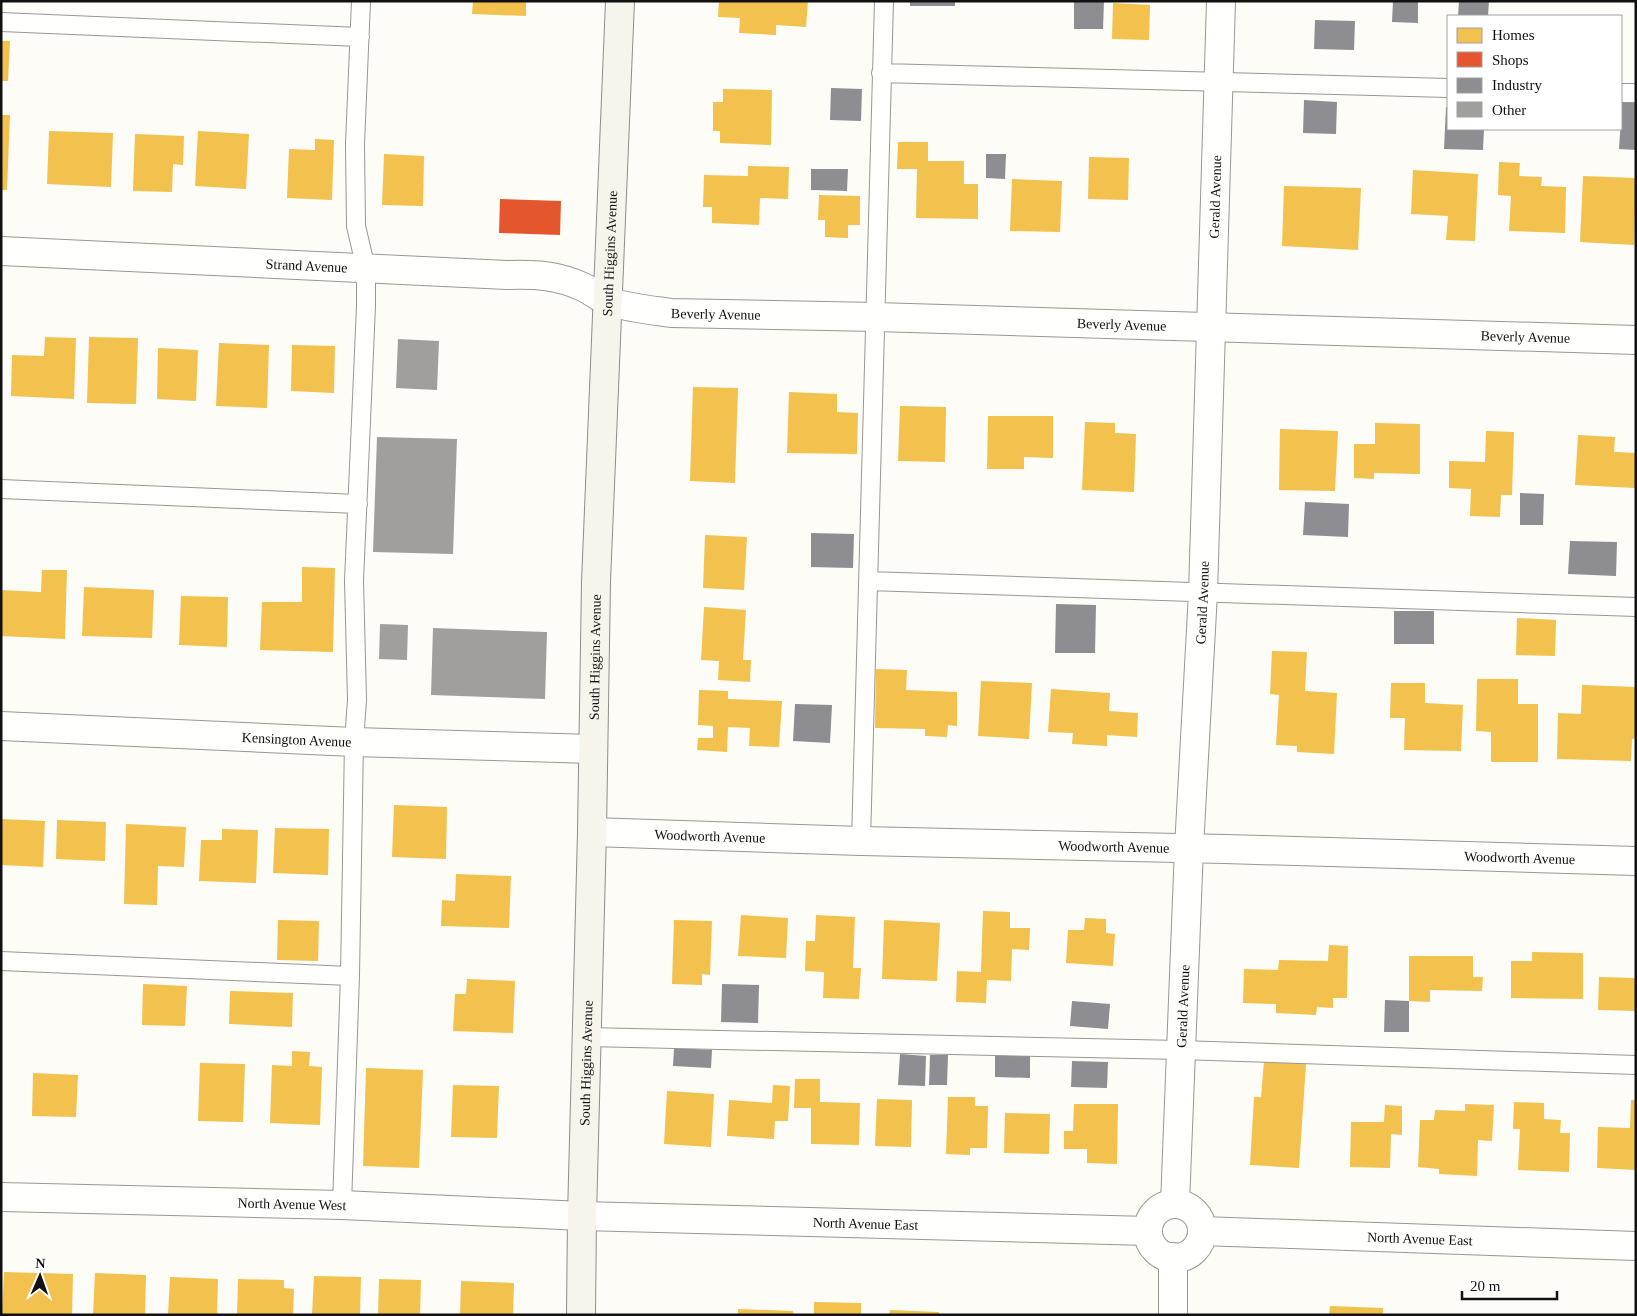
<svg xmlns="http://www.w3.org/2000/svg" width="1637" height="1316" viewBox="0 0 1637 1316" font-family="'Times New Roman',serif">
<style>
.homes{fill:#f2c14e}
.shops{fill:#e4572e}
.industry{fill:#8d8d92}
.building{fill:#a19f9c}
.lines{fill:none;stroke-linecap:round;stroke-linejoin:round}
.lane-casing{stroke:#979795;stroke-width:20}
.street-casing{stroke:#979795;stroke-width:30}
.secondary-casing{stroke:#8e8d8b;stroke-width:30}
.lane{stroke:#fffffe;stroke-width:18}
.street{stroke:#fffffe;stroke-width:28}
.secondary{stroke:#f6f4eb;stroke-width:28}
.labels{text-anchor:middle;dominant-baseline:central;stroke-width:5;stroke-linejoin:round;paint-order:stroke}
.street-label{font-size:14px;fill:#111;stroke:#fff}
</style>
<rect width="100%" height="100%" fill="#fdfcf7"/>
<path class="homes" d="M 473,1 L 526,1 L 526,16 L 472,14 Z
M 719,1 L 808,1 L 806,27 L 776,25 L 776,35 L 739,33 L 740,18 L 718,17 Z
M 1113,3 L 1150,5 L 1149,40 L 1112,39 Z
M 1,41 L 10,41 L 8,81 L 1,81 Z
M 723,89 L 772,90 L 771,145 L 720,143 L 720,131 L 713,131 L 713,102 L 723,102 Z
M 1,115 L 10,115 L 7,190 L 1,190 Z
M 49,131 L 113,133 L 111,187 L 47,184 Z
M 198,131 L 249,134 L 246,189 L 195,186 Z
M 135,134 L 184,136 L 183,165 L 173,164 L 172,192 L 133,191 Z
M 315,139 L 334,140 L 332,200 L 287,198 L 289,149 L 315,150 Z
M 898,142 L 928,142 L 928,161 L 964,161 L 964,184 L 978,184 L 978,219 L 916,218 L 917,169 L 897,169 Z
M 384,154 L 424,156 L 423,206 L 382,205 Z
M 1089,157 L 1129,158 L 1128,200 L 1088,199 Z
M 1499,162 L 1520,163 L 1519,176 L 1542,177 L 1541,186 L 1566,187 L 1565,233 L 1509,231 L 1511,196 L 1498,195 Z
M 748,166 L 789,167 L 788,199 L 760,198 L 759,225 L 712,223 L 712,207 L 703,207 L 704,175 L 748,176 Z
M 1413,170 L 1478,174 L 1475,241 L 1446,240 L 1448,216 L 1411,214 Z
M 1583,176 L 1636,178 L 1634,245 L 1580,242 Z
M 1012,179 L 1062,181 L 1060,232 L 1010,231 Z
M 1284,186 L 1361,188 L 1358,250 L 1282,246 Z
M 819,195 L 860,196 L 860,225 L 848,225 L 848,238 L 825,237 L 825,220 L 818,220 Z
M 45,337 L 76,338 L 74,399 L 11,396 L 12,355 L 44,356 Z
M 89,337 L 138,338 L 136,404 L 87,403 Z
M 219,343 L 269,345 L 267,408 L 216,406 Z
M 292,345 L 335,346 L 334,393 L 291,391 Z
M 158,348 L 198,350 L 196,401 L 157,399 Z
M 693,387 L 738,388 L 735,483 L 690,481 Z
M 789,392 L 837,394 L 837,412 L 858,413 L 857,454 L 787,453 Z
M 900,406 L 946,407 L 945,462 L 898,461 Z
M 988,416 L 1053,416 L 1053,458 L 1024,457 L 1024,469 L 987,469 Z
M 1085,422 L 1115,423 L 1115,433 L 1136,434 L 1134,492 L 1082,490 Z
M 1375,423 L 1420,424 L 1420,474 L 1374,473 L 1374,479 L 1354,478 L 1354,444 L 1375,444 Z
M 1280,429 L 1338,431 L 1335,491 L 1279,490 Z
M 1486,431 L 1514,432 L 1512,495 L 1501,495 L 1500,517 L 1470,516 L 1471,489 L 1449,488 L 1449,461 L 1485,462 Z
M 1578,435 L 1615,437 L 1614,452 L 1636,453 L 1636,488 L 1575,485 Z
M 705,535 L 747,537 L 744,590 L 703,588 Z
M 302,567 L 335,568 L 333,652 L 260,650 L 262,602 L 302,602 Z
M 42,570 L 67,570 L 65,639 L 1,636 L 1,590 L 41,592 Z
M 84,587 L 154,590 L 152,638 L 82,636 Z
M 181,596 L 228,597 L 227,647 L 179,645 Z
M 704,607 L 746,610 L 743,660 L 751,660 L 750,682 L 718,680 L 719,661 L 701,660 Z
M 1517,618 L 1556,620 L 1555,656 L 1516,655 Z
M 1272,651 L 1307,652 L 1305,691 L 1337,693 L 1334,754 L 1297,752 L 1297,746 L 1276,745 L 1279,695 L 1270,694 Z
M 876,669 L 907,670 L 906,690 L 957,692 L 957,726 L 948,725 L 947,737 L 925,736 L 925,729 L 875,728 Z
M 1477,679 L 1518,679 L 1518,704 L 1538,704 L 1538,762 L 1491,762 L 1491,732 L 1476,731 Z
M 981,681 L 1032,683 L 1029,739 L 978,736 Z
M 1391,683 L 1425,683 L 1425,703 L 1463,705 L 1461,751 L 1404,750 L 1405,718 L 1390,718 Z
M 1582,685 L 1636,687 L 1636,739 L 1632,739 L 1631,761 L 1557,759 L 1558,713 L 1581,714 Z
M 1051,689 L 1110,693 L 1109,711 L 1138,713 L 1137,737 L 1107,735 L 1107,746 L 1072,744 L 1073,733 L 1048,732 Z
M 699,690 L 728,691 L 728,699 L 782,701 L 779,747 L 749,746 L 750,728 L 728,727 L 727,752 L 697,750 L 698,738 L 713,738 L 713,726 L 698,725 Z
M 394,805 L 447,807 L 446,859 L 392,857 Z
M 1,819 L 45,821 L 43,867 L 1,865 Z
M 57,820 L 106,822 L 105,861 L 56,859 Z
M 126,824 L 186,827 L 184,867 L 158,866 L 157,905 L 124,904 Z
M 275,828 L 329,829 L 328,875 L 273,873 Z
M 222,829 L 258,830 L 256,883 L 199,881 L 201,840 L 222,840 Z
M 456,874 L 511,876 L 509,928 L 441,926 L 442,900 L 455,901 Z
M 983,911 L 1010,912 L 1010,928 L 1030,928 L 1029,950 L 1012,949 L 1011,981 L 987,980 L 986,1003 L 956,1002 L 957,971 L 981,972 Z
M 741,915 L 788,918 L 786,958 L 738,956 Z
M 816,915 L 855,917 L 853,968 L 861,968 L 859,999 L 823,998 L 824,972 L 805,971 L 806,941 L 815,941 Z
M 1085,918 L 1106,919 L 1106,933 L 1115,934 L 1113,966 L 1066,963 L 1068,930 L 1084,930 Z
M 278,920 L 319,921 L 318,961 L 277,960 Z
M 674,920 L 712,921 L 710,975 L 702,974 L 702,985 L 672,984 Z
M 884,920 L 940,923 L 937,981 L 882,979 Z
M 1329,945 L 1348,946 L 1347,998 L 1333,998 L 1333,1008 L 1317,1007 L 1316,1015 L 1276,1013 L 1276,1004 L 1243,1003 L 1244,969 L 1278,970 L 1279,960 L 1328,961 Z
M 1532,952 L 1583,953 L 1583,999 L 1511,998 L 1511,961 L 1532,961 Z
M 1409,956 L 1473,956 L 1473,977 L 1483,977 L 1482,991 L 1430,990 L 1430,1002 L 1409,1001 Z
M 1599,977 L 1636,978 L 1636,1011 L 1598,1010 Z
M 467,979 L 515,981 L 513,1033 L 453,1031 L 455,994 L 466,994 Z
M 143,984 L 187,986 L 185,1026 L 142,1025 Z
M 230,991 L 293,993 L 292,1027 L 229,1024 Z
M 292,1051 L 310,1052 L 309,1066 L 322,1067 L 320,1125 L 270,1123 L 272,1065 L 292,1066 Z
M 1264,1061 L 1306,1064 L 1299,1168 L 1250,1165 L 1254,1097 L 1261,1097 Z
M 200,1063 L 245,1064 L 243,1122 L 198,1121 Z
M 366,1068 L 423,1070 L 419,1168 L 363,1166 Z
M 33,1073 L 78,1075 L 76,1117 L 32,1116 Z
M 795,1079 L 820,1079 L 820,1102 L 860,1103 L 859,1145 L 811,1144 L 811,1108 L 794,1108 Z
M 453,1085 L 499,1086 L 497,1138 L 451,1137 Z
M 773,1085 L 790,1086 L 788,1121 L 775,1121 L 774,1139 L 727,1136 L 729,1100 L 772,1103 Z
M 667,1091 L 714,1094 L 711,1147 L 664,1144 Z
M 948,1097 L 975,1097 L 975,1106 L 988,1106 L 987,1148 L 970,1148 L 970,1155 L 946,1154 Z
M 877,1099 L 912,1100 L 911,1147 L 875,1146 Z
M 1631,1100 L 1636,1100 L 1636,1170 L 1597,1168 L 1598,1127 L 1630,1128 Z
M 1514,1102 L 1544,1103 L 1544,1119 L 1561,1120 L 1560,1133 L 1570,1133 L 1569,1172 L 1518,1170 L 1520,1129 L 1513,1129 Z
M 1074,1104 L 1118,1104 L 1117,1164 L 1087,1163 L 1087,1149 L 1064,1149 L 1064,1131 L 1073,1131 Z
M 1465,1104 L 1494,1105 L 1492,1141 L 1478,1140 L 1477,1176 L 1439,1174 L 1439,1169 L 1418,1167 L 1420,1120 L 1434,1120 L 1435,1110 L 1465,1111 Z
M 1385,1105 L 1402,1106 L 1402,1135 L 1391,1134 L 1390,1168 L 1350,1167 L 1351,1122 L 1384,1122 Z
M 1005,1113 L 1050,1114 L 1049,1154 L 1004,1153 Z
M 4,1272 L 73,1274 L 72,1315 L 2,1315 Z
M 95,1273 L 146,1275 L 145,1315 L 93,1315 Z
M 314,1276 L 361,1277 L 360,1315 L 312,1315 Z
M 170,1277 L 218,1279 L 217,1315 L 168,1315 Z
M 238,1279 L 284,1280 L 284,1288 L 294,1289 L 293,1315 L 237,1315 Z
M 379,1279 L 421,1280 L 420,1315 L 378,1315 Z
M 461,1281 L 514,1283 L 513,1315 L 460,1315 Z
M 814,1302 L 861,1303 L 861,1315 L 814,1315 Z
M 1330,1306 L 1383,1308 L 1383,1315 L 1329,1315 Z
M 738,1309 L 793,1311 L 793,1315 L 738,1315 Z
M 890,1310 L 939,1312 L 939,1315 L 889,1315 Z"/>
<path class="shops" d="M 500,199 L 561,201 L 560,235 L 499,233 Z"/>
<path class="industry" d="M 910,1 L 955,1 L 955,6 L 910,6 Z
M 1074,1 L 1104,1 L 1103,29 L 1074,29 Z
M 1393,1 L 1418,1 L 1418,23 L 1392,22 Z
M 1459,1 L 1489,1 L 1488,16 L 1458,16 Z
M 1315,20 L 1355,21 L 1354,50 L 1314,49 Z
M 831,88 L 862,89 L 861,121 L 830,120 Z
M 1304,100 L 1337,102 L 1336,134 L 1303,133 Z
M 1622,102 L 1636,103 L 1636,150 L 1619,149 Z
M 1446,107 L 1448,108 L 1448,129 L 1484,129 L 1483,150 L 1444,149 Z
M 986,154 L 1006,154 L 1005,179 L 986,178 Z
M 811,169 L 848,169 L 847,191 L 811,190 Z
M 1520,493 L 1544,494 L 1543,525 L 1520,525 Z
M 1305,502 L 1349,504 L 1348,537 L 1303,535 Z
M 811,533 L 854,534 L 853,568 L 811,567 Z
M 1570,541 L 1617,542 L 1616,576 L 1568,574 Z
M 1056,604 L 1096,605 L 1095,653 L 1055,653 Z
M 1394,611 L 1434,611 L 1434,644 L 1394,644 Z
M 795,704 L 832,705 L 830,743 L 793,741 Z
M 722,984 L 759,985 L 758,1023 L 721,1022 Z
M 1385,1000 L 1409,1001 L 1409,1032 L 1384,1032 Z
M 1072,1001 L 1110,1004 L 1108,1029 L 1070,1026 Z
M 674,1048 L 712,1050 L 711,1068 L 673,1066 Z
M 995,1053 L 1030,1054 L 1030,1078 L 995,1077 Z
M 900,1054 L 926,1056 L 925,1086 L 898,1085 Z
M 930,1055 L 948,1055 L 947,1085 L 929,1085 Z
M 1072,1061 L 1108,1062 L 1107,1088 L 1071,1087 Z"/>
<path class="building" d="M 398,339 L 439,341 L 437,390 L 396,388 Z
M 377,437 L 457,439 L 453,554 L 373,552 Z
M 380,624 L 408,625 L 407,660 L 379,659 Z
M 433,628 L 547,632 L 545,699 L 431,695 Z"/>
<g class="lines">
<g class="lane-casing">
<path id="lane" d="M 1,22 L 360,37
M 881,73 L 1448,88
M 1621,93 L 1636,93
M 1,489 L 358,504
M 869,581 L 1636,607
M 861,841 L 884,1
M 1,961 L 350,976
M 587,1037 L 1180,1050 L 1636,1065
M 342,1205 L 350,976 L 354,742 L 357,700 L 354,581 L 366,306 L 366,269 L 356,226 L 355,144 L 361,1"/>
</g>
<g class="street-casing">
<g id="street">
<path id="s1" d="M 1,251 L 507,275 C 534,274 557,275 583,287 C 592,291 600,298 610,302 C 630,308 650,310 671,313 L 876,317 L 1636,340"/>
<path id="s2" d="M 1,726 L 354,742 L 593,749"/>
<path id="s3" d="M 592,832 L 861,841 L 1225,849 L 1636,861"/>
<path id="s4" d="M 1,1197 L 342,1205 L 582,1216 L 1148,1231"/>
<path id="s5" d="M 1175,1204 L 1189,848 L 1203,593 L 1221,1"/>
<circle cx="1175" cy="1231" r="27"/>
<path id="s6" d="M 1202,1231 L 1636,1246"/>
<path d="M 1173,1315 L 1173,1257"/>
</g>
</g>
<g class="secondary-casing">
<g id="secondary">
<path id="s7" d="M 581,1315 L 582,1216 L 592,832 L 596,582 L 620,1"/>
</g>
</g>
<use href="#lane" class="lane"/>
<use href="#street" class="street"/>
<use href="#secondary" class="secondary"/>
</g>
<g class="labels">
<g class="street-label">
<text stroke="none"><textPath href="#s5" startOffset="1008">Gerald Avenue</textPath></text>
<text stroke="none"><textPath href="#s7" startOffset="1062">South Higgins Avenue</textPath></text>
<text stroke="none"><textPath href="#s1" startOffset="306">Strand Avenue</textPath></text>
<text stroke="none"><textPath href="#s1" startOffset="722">Beverly Avenue</textPath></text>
<text stroke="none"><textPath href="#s1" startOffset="1128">Beverly Avenue</textPath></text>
<text stroke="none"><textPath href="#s1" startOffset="1532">Beverly Avenue</textPath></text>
<text stroke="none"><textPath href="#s5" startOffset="602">Gerald Avenue</textPath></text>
<text stroke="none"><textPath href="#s7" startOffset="658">South Higgins Avenue</textPath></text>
<text stroke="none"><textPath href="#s2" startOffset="296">Kensington Avenue</textPath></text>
<text stroke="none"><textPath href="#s3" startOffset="118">Woodworth Avenue</textPath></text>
<text stroke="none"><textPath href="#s3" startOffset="522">Woodworth Avenue</textPath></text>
<text stroke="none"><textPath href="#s3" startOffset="928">Woodworth Avenue</textPath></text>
<text stroke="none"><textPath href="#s5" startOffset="198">Gerald Avenue</textPath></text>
<text stroke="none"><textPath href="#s7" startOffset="252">South Higgins Avenue</textPath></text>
<text stroke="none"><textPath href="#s4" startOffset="291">North Avenue West</textPath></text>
<text stroke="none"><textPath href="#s4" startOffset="865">North Avenue East</textPath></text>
<text stroke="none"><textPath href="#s6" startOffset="218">North Avenue East</textPath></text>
</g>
</g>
<rect width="1637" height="1316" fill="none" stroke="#111111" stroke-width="5"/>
<rect x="1447" y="15" width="175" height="115" fill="#ffffff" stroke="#a0a0a0"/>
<rect x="1457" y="28" width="25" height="15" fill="#f2c14e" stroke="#a0a0a0"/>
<text x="1492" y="40" font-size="15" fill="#111111">Homes</text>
<rect x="1457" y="52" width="25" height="15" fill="#e4572e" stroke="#a0a0a0"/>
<text x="1492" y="65" font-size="15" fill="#111111">Shops</text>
<rect x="1457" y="78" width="25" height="15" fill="#8d8d92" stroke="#a0a0a0"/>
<text x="1492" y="90" font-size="15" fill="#111111">Industry</text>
<rect x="1457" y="102" width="25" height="15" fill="#a19f9c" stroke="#a0a0a0"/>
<text x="1492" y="115" font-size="15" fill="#111111">Other</text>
<g transform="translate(40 1276) rotate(2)" stroke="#ffffff" stroke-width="4" paint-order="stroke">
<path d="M0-4L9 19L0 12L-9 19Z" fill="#111111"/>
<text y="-8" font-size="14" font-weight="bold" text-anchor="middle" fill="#111111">N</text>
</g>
<path d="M1462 1291v8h95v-8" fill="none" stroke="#111111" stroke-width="2.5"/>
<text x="1470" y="1291" font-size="15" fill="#111111" stroke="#ffffff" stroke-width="4" paint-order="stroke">20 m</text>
</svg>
